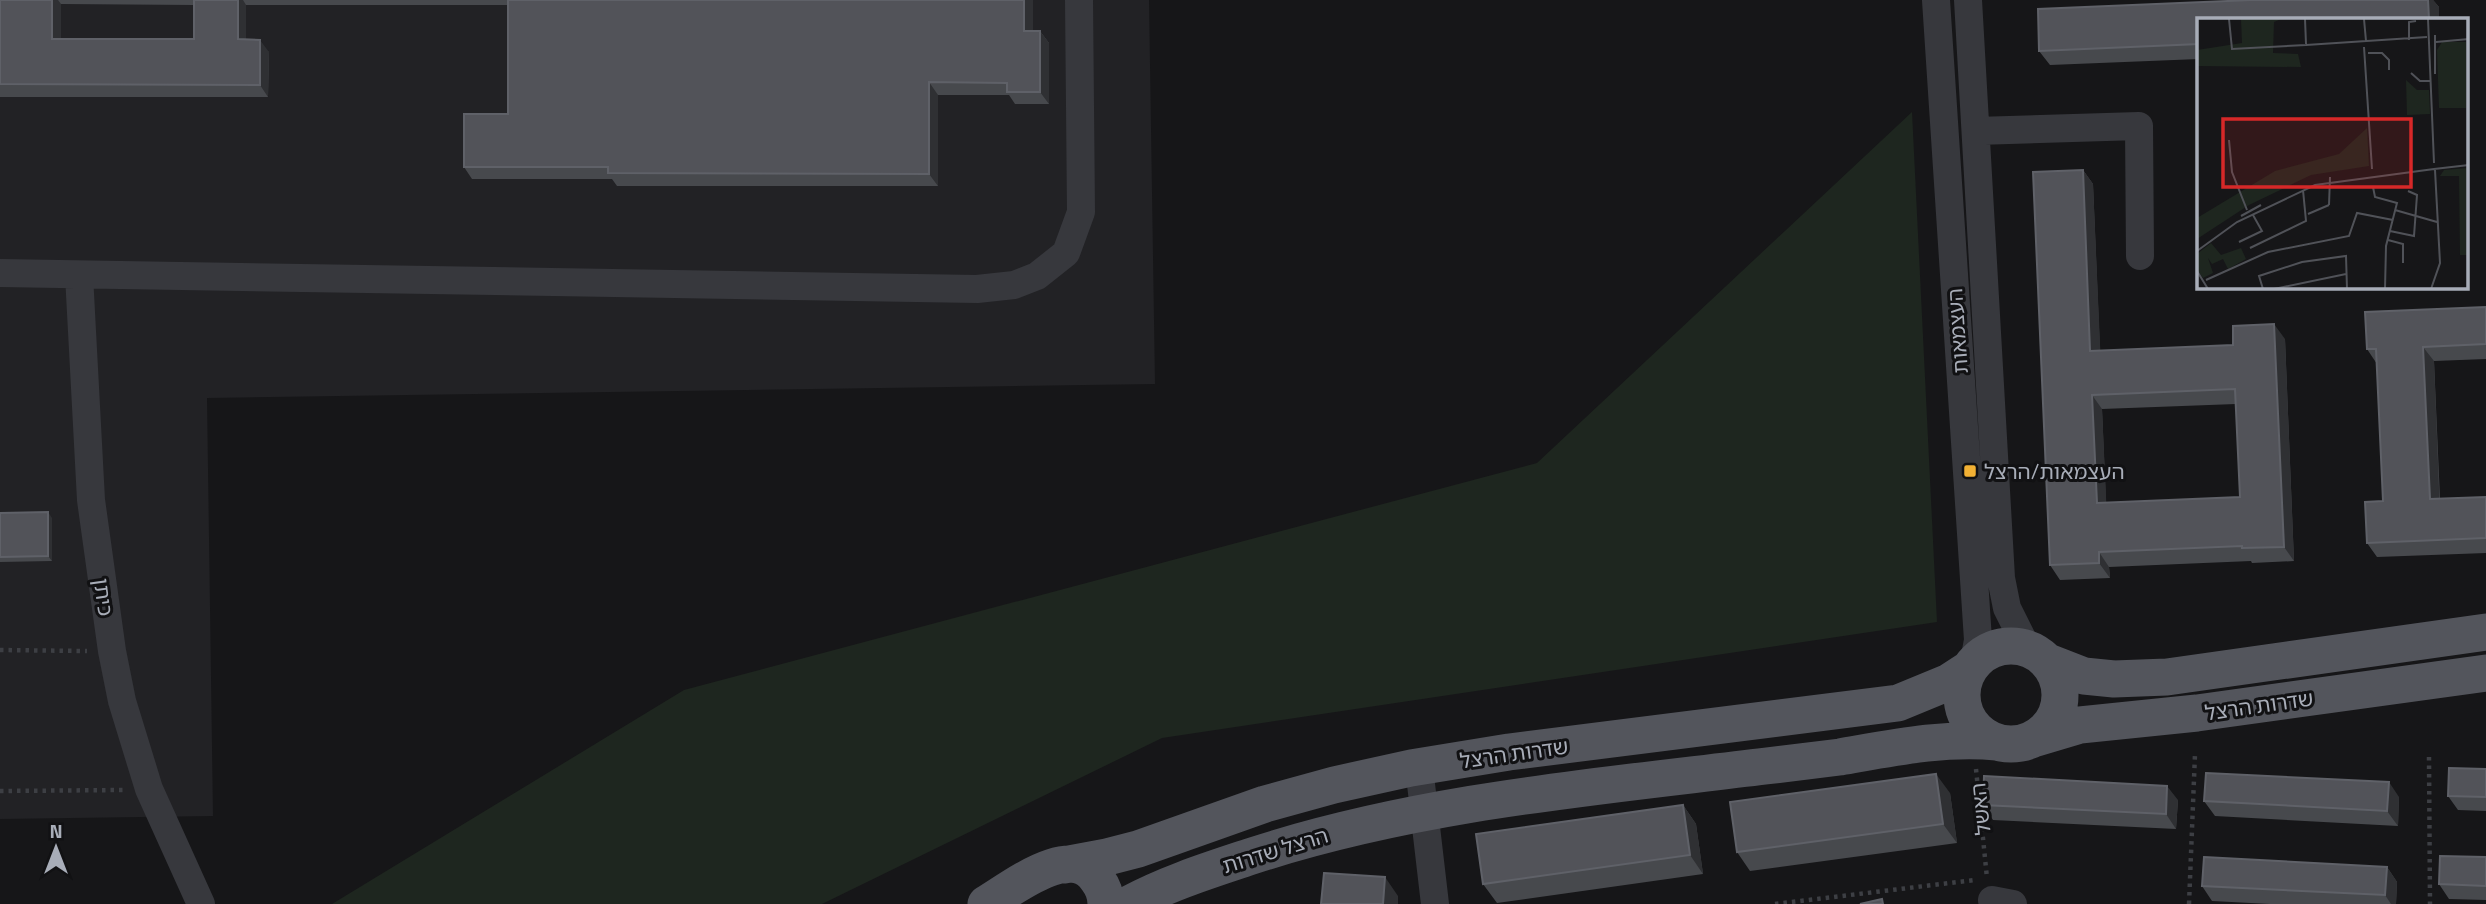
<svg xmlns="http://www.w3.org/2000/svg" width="2486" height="904" viewBox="0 0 2486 904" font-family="'Titillium Web','Noto Sans Hebrew',sans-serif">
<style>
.built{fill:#222225}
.green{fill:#1e261f}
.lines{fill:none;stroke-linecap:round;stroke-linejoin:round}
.path{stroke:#3d3f44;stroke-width:4.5;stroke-dasharray:3.5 5;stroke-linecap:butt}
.minor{stroke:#37383d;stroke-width:28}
.major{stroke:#53555c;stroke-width:37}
.wall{fill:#47494d;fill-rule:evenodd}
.shaded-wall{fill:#2f3033}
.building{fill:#525359;stroke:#5f6168;stroke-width:2;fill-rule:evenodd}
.poi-dot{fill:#f2b134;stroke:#111113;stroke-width:2.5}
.labels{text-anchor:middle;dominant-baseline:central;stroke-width:6;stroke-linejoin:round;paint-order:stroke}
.street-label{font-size:21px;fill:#a8adb8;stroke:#111113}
.poi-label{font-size:21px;fill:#a8adb8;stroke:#111113;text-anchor:start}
.inset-road{fill:none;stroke:#505258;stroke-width:2}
.view{fill:#d62828;fill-opacity:0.15;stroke:#d62828;stroke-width:3.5}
.inset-edge{fill:none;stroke:#a8adb8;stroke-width:3.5}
</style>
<rect width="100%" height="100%" fill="#161618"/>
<path class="built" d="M 0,0 L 1149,0 L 1155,384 L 207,398 L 213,816 L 0,819 Z"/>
<path class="green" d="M 1912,112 L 1937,622 L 1162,738 L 822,904 L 332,904 L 684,690 L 1537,463 Z"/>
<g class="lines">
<path class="path" d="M 0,650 L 87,651
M 2429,757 L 2430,904
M 1976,769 L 1987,878
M 0,791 L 123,790
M 1775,904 L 1975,880
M 2189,904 L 2195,754"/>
<path class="minor" d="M 1936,0 L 1978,640 L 1974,662
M 1968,0 L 2001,578 L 2007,608 L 2027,648
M 1976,131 L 2139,126 L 2140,256
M 0,273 L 977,289 L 1014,285 L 1037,276 L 1066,253 L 1081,212 L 1079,0
M 79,275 L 91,500 L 112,651 L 122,701 L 149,789 L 201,904
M 1419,767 L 1435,904
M 1992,900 L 2013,904"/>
<path class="major" d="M1962 695a49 49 0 1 1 98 0a49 49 0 1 1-98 0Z
M 2048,662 L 2084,676 L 2114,679 L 2167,677 L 2486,632
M 2033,739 L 2080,725 L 2197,713 L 2486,673
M 1064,865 L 1107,857 L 1138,849 L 1265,804 L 1334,785 L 1411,768 L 1509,752 L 1898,703 L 1949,682 L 1969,669
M 986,904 C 1013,888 1072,840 1097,879 C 1103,887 1106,894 1106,904
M 1129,904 C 1168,883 1210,870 1252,856 C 1418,802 1594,787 1766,766 C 1791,763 1816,760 1840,757 C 1892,748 1943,737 1997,742"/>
</g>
<path class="wall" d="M 0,0 L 1033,0 L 1033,31 L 1040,31 L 1049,43 L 1049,104 L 1015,104 L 1009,95 L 938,95 L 938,186 L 617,186 L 612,179 L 472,179 L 464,167 L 508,114 L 508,5 L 246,5 L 246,39 L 269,52 L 268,97 L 0,97 ZM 61,4 L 194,5 L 194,39 L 61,39 Z
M 2251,0 L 2433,0 L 2439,7 L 2199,19 L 2199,59 L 2050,65 L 2039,51 Z
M 2083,170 L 2093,184 L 2100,351 L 2233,345 L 2285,339 L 2294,561 L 2252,563 L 2251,561 L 2109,567 L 2110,578 L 2060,580 L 2050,565 ZM 2236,404 L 2240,497 L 2106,503 L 2102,409 Z
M 2486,307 L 2486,359 L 2434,361 L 2440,499 L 2486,497 L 2486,553 L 2377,557 L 2367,543 L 2383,501 L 2377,364 L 2367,349 Z
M 0,513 L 52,518 L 52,561 L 0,562 Z
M 2486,769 L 2486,811 L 2458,810 L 2448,796 Z
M 1950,793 L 1957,843 L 1750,871 L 1737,852 Z
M 2399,797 L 2398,826 L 2215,816 L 2204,801 Z
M 2178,800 L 2176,829 L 1993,820 L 1983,805 Z
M 1683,805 L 1696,824 L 1703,874 L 1497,903 L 1483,884 Z
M 2486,857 L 2486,900 L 2449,899 L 2439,884 Z
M 2387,867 L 2397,882 L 2396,904 L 2270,904 L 2212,901 L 2202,886 Z"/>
<path class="shaded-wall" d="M 52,0 L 58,0 L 61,4 L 61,51 L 52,39 Z
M 238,0 L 243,0 L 246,5 L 246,52 L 238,39 Z
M 1024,0 L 1033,0 L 1033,43 L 1024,31 Z
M 2428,0 L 2433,0 L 2439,7 L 2439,19 L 2429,19 Z
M 1040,31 L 1049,43 L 1049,104 L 1040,92 Z
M 260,40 L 269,52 L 268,97 L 260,85 Z
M 929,82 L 938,95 L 938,186 L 929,174 Z
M 2083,170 L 2093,184 L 2101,366 L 2090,351 Z
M 2274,324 L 2285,339 L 2294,561 L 2284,547 Z
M 2423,347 L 2434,361 L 2440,514 L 2430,499 Z
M 2092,395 L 2102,409 L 2107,518 L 2097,503 Z
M 48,512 L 52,518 L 52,561 L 48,556 Z
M 2099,552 L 2109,567 L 2110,578 L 2099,563 Z
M 1936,774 L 1950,793 L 1957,843 L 1943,824 Z
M 2389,782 L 2399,797 L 2398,826 L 2387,811 Z
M 2167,786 L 2178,800 L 2176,829 L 2166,814 Z
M 1683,805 L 1696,824 L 1703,874 L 1690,855 Z
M 2387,867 L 2397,882 L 2396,904 L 2391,904 L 2385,895 Z
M 1385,877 L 1398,896 L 1398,904 L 1383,904 Z"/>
<path class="building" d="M 0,0 L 52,0 L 52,39 L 194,39 L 194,0 L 238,0 L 238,39 L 260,40 L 260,85 L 0,84 Z
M 508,0 L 1024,0 L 1024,31 L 1040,31 L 1040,92 L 1007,92 L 1007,83 L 929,82 L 929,174 L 608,173 L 608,167 L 464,167 L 464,114 L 508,114 Z
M 2251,0 L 2428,0 L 2429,19 L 2199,19 L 2199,44 L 2039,51 L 2038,9 Z
M 2083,170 L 2090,351 L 2233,345 L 2233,326 L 2274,324 L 2284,547 L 2242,548 L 2242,546 L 2099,552 L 2099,563 L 2050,565 L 2033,172 ZM 2235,389 L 2240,497 L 2097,503 L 2092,395 Z
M 2486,307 L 2486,344 L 2423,347 L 2430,499 L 2486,497 L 2486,538 L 2367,543 L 2365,502 L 2383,501 L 2376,349 L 2367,349 L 2365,312 Z
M 48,512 L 48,556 L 0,557 L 0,513 Z
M 2449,768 L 2486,769 L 2486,797 L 2448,796 Z
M 2206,773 L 2389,782 L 2387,811 L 2204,801 Z
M 1936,774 L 1943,824 L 1737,852 L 1730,802 Z
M 1984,776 L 2167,786 L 2166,814 L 1983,805 Z
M 1683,805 L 1690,855 L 1483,884 L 1476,834 Z
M 2440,856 L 2486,857 L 2486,886 L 2439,884 Z
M 2204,857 L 2387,867 L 2385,895 L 2202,886 Z
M 1324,873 L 1385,877 L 1383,904 L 1321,904 Z
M 1882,899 L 1883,904 L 1860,904 Z"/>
<rect class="poi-dot" x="1963" y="464" width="14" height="14" rx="3.5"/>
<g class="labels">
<g class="street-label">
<text transform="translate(1957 331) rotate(-94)">העצמאות</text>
<text transform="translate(104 597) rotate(82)">כיתן</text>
<text transform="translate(2259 705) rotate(-8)">שדרות הרצל</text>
<text transform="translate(1514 753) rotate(-8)">שדרות הרצל</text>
<text transform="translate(1980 809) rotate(-96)">האשל</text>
<text transform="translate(1275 850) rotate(-17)">הרצל שדרות</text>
</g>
<g class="poi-label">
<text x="1984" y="471">העצמאות/הרצל</text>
</g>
</g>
<g transform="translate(2197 18)">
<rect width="271" height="271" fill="#161618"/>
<path d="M 44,1 L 84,1 L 77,4 L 76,35 L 101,36 L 104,49 L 0,48 L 0,32 L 45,25 ZM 245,24 L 269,24 L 269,90 L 242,90 L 240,32 ZM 209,62 L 220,72 L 232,72 L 233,96 L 210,97 ZM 170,110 L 172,148 L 114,157 L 52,187 L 0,221 L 0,200 L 78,153 L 142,136 ZM 271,150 L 271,237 L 263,237 L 262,158 L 243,158 L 247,152 ZM 14,225 L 24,237 L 44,230 L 49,241 L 31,251 L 26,241 L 15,246 L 11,240 L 16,255 L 6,260 L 0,252 L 0,236 Z" fill="#1e261f"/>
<path class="inset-road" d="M 32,1 L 35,31 L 109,27M 108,1 L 109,26M 167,1 L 169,23M 231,1 L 237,145M 238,17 L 238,56M 212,22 L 212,4 L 219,3M 239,24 L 272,21M 109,27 L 230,19M 167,29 L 175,151M 171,35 L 185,35 L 192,42 L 192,52M 214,55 L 223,63 L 234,63M 32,122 L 35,154 L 50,192M 237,151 L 272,147M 176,169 L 178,179 L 200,185 L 189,228 L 188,271M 132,187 L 133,159M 198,192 L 240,204M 111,196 L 132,187M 44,198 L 64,187M 193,213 L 217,218 L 220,177 L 211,173M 191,222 L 206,226 L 206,245M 42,224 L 65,213 L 56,197M 53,230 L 109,203 L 106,172M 0,233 L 40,204 L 118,167 L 237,151M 0,253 L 11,271M 9,262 L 71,234 L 152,218 L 160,195 L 196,202M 66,271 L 62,258 L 105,244 L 149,238 L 150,271M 77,271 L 149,256M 234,271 L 243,245 L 238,152"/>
<path class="view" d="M 26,101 L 214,101 L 214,169 L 26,169 Z"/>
<rect width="271" height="271" class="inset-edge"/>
</g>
<g transform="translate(56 848)" stroke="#111113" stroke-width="5" paint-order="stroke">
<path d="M0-5L12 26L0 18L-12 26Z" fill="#a8adb8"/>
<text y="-10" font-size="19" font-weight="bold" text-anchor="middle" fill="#a8adb8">N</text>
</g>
</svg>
